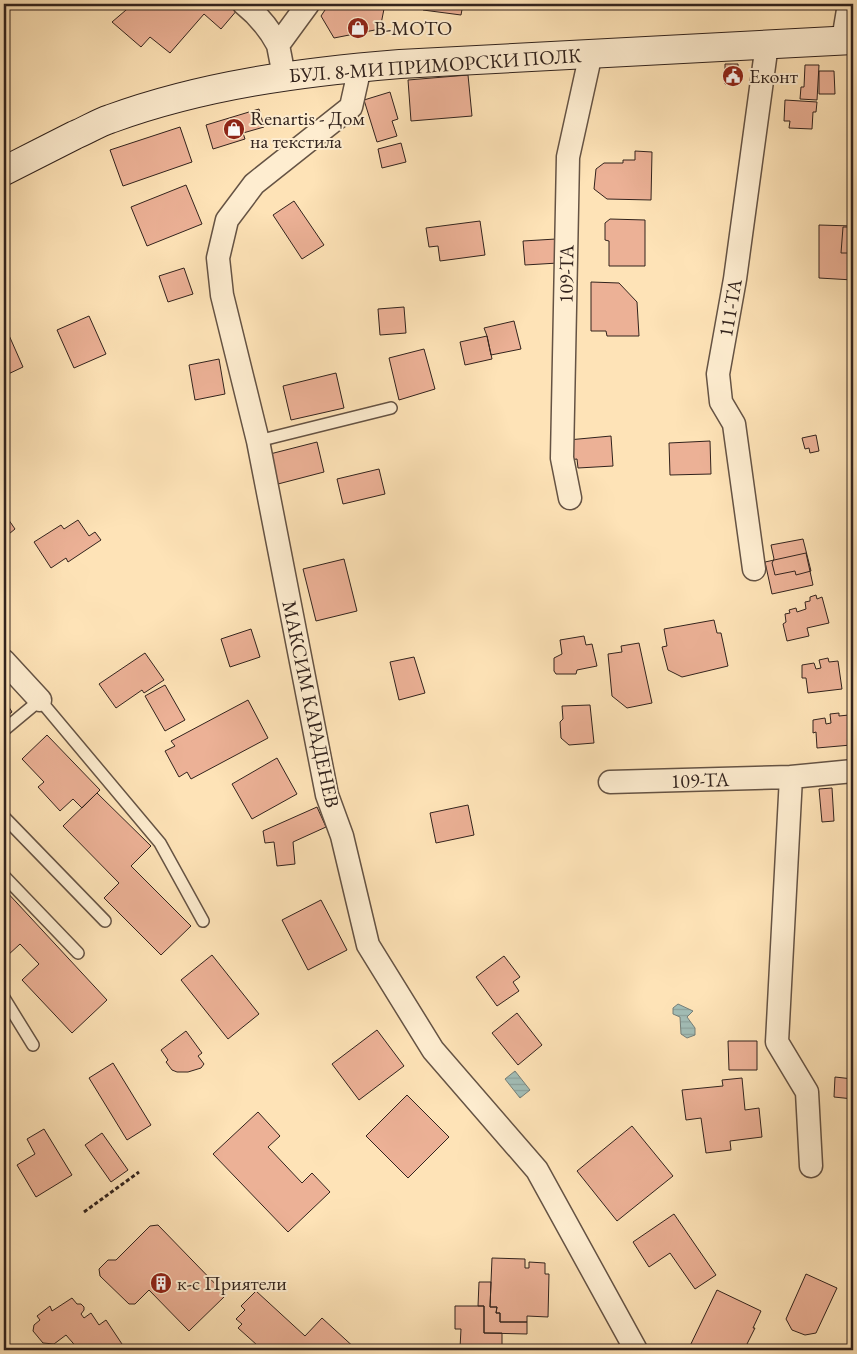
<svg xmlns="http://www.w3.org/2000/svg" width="857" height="1354" viewBox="0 0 857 1354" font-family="'EB Garamond',serif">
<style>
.water{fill:url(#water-rules);stroke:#757f79}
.building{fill:#ecb196;stroke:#32231d}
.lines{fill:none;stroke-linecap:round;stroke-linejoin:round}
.lane-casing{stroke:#655344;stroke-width:14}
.street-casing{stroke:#655344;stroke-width:25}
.secondary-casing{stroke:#32231d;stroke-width:30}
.path{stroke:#32231d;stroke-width:3;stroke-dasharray:4 2.5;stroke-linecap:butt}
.lane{stroke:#feedd0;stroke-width:11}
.street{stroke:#feedd0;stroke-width:22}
.secondary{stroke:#feedd0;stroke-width:28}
.labels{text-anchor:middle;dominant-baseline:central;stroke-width:4;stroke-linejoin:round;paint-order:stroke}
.poi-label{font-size:20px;fill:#32231d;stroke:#feedd0;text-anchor:start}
.street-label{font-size:20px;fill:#32231d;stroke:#feedd0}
</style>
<defs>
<pattern id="water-rules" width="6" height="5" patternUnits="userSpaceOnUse" patternTransform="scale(1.25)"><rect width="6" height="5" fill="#a2bdb6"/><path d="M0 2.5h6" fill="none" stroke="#8ca29c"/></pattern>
</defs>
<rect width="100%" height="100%" fill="#fee3b7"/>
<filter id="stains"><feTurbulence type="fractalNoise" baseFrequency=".004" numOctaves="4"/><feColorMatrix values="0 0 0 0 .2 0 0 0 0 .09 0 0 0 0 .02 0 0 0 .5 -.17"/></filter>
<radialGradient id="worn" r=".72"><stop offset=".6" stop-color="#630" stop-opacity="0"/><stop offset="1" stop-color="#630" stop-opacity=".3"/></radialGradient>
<path class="water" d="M 678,1004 L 693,1011 L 687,1017 L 695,1028 L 695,1035 L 687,1038 L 681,1034 L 680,1017 L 673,1014 L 673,1008 Z
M 515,1071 L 530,1090 L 520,1098 L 505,1079 Z"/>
<path class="building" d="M 133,4 L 232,4 L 238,9 L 221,29 L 204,14 L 170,53 L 150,37 L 141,47 L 112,22 Z
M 329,4 L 385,4 L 380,29 L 334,38 L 321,16 Z
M 424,4 L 463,4 L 461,15 L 423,10 Z
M 725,64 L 738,64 L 738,84 L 725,84 Z
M 805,65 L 819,65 L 817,100 L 800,99 L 801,87 L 804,87 Z
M 819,71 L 834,71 L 835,94 L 819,94 Z
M 468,75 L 472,116 L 411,121 L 408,80 Z
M 390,92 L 398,119 L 392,121 L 397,136 L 377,142 L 364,100 Z
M 785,100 L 817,102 L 816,112 L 813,112 L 812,129 L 789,128 L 790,121 L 784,121 Z
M 259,109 L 264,127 L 243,133 L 245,139 L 213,149 L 206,125 Z
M 180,127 L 192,162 L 123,186 L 110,150 Z
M 401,143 L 406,162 L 382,168 L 378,149 Z
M 635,151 L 652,152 L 651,200 L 607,199 L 594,189 L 596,169 L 604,163 L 623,163 L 623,160 L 635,160 Z
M 186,185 L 202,224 L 147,246 L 131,207 Z
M 294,201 L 324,245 L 302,259 L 273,215 Z
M 610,219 L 645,220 L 645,266 L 609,266 L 609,241 L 605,240 L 605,223 Z
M 480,221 L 485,255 L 440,261 L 438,246 L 429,247 L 426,228 Z
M 819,225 L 853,226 L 853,280 L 819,278 Z
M 843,227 L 853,227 L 853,253 L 841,253 Z
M 556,239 L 558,263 L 525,265 L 523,241 Z
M 184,268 L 193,294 L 168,302 L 159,276 Z
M 591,282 L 619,283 L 637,302 L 639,336 L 607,336 L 606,331 L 591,331 Z
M 404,307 L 406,333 L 380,335 L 378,309 Z
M 89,316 L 106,354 L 74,368 L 57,330 Z
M 514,321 L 521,349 L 491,355 L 487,336 L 484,328 Z
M 4,324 L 23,367 L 4,376 Z
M 487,336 L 492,359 L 465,365 L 460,342 Z
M 424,349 L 435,389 L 399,400 L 389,358 Z
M 219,359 L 225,394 L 195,400 L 189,365 Z
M 336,373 L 344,408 L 291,420 L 283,386 Z
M 816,435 L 819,451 L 810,453 L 809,448 L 805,449 L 802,438 Z
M 611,436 L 613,466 L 578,468 L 577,459 L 569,460 L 568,440 Z
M 710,441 L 711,474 L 670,475 L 669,443 Z
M 317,442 L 324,472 L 278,484 L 270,454 Z
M 379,469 L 385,494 L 343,504 L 337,479 Z
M 4,513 L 15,529 L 4,538 Z
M 78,520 L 89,536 L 95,532 L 101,540 L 68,562 L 66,558 L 51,568 L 34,542 L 61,525 L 64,529 Z
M 803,539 L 811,571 L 796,575 L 795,571 L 775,575 L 772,563 L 774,559 L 771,545 Z
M 806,553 L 813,585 L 772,594 L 765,562 Z
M 344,559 L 357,611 L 316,621 L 303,569 Z
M 816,595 L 817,599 L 822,597 L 829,623 L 807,628 L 809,636 L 787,641 L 783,624 L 786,622 L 785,614 L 790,613 L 789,610 L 796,608 L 797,612 L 806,609 L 805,602 L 810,601 L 810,597 Z
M 714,620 L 717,633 L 721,633 L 728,666 L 682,677 L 668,670 L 662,647 L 667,646 L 664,629 Z
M 251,629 L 260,657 L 230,667 L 221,639 Z
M 584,636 L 586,645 L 592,644 L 597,666 L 577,670 L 576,674 L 556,674 L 554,671 L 554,658 L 562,654 L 560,640 Z
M 639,643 L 652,703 L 627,708 L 612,696 L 608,654 L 622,652 L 621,646 Z
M 145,653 L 164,680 L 144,693 L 142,690 L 116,708 L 99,684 Z
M 414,657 L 425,693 L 399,700 L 390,662 Z
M 828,658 L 829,662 L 838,661 L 842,689 L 808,693 L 806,678 L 802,678 L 802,665 L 814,663 L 816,669 L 821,668 L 819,660 Z
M 165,685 L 185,720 L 165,731 L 145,696 Z
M 4,699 L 12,712 L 4,718 Z
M 248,700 L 268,738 L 191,779 L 187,772 L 179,777 L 165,751 L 175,746 L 171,741 Z
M 590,705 L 594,743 L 569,745 L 561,738 L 560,722 L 563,719 L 562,706 Z
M 839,713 L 839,716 L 849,715 L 851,745 L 817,748 L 816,732 L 813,733 L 813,720 L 825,718 L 826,724 L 831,723 L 830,714 Z
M 47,735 L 100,790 L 82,808 L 73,799 L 60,811 L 38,787 L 44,782 L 22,759 Z
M 277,758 L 297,794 L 252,819 L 232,784 Z
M 832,788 L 834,821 L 822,822 L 819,789 Z
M 97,793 L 151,846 L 131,866 L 191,926 L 161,955 L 104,898 L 119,883 L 63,826 Z
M 468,805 L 474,835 L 436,843 L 430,813 Z
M 317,807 L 326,827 L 293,842 L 295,864 L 277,866 L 274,842 L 265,843 L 263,831 Z
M 4,889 L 107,1000 L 72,1033 L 22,980 L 39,964 L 20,944 L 7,956 L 4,953 Z
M 321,900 L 347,950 L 308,970 L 282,920 Z
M 212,955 L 259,1014 L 228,1039 L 181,980 Z
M 504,956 L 520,977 L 513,982 L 519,991 L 497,1006 L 476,977 Z
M 517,1013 L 542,1045 L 518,1065 L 492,1033 Z
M 377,1030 L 404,1066 L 359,1100 L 332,1064 Z
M 186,1031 L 202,1053 L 198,1056 L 204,1064 L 201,1068 L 188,1072 L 177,1072 L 172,1070 L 166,1062 L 168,1060 L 161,1050 Z
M 728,1041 L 757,1041 L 757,1070 L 729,1070 Z
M 113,1063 L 151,1125 L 127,1140 L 89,1078 Z
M 835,1077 L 853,1079 L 853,1099 L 834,1097 Z
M 742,1078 L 745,1110 L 759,1108 L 762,1137 L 730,1141 L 731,1150 L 706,1153 L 701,1118 L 686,1120 L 682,1090 L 723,1086 L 722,1080 Z
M 407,1095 L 449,1137 L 408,1178 L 366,1136 Z
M 258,1112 L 280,1136 L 268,1147 L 302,1183 L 312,1173 L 330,1192 L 288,1232 L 213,1154 Z
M 632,1126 L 673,1176 L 617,1221 L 577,1171 Z
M 44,1129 L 72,1175 L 36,1197 L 17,1165 L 35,1154 L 27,1139 Z
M 102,1133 L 128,1170 L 111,1182 L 85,1145 Z
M 674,1214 L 716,1275 L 695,1289 L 670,1253 L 649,1267 L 633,1242 Z
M 158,1225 L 226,1295 L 189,1331 L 149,1290 L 135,1304 L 129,1304 L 100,1276 L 99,1269 L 108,1260 L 116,1260 L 150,1226 Z
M 492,1258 L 525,1259 L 525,1268 L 529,1268 L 529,1262 L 545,1263 L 545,1274 L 549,1274 L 548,1317 L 527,1316 L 527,1322 L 500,1322 L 500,1313 L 496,1313 L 497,1307 L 490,1307 Z
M 806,1274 L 837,1288 L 816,1333 L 805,1335 L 792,1330 L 786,1319 Z
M 479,1282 L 491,1282 L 490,1307 L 497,1307 L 496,1313 L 500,1313 L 500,1322 L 527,1322 L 527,1334 L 484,1333 L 484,1306 L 478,1306 Z
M 717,1290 L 761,1311 L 753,1328 L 755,1328 L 744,1350 L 688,1350 Z
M 256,1291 L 305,1336 L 322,1318 L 357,1350 L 256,1350 L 254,1348 L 257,1345 L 238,1328 L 242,1324 L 236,1319 L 245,1310 L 241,1306 Z
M 72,1298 L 77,1304 L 81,1304 L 84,1307 L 84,1310 L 81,1314 L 84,1318 L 91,1313 L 99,1325 L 106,1320 L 126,1350 L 79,1350 L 66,1335 L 54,1344 L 43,1343 L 33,1331 L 34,1325 L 40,1320 L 37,1316 L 50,1306 L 52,1311 Z
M 455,1306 L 484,1306 L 484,1333 L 502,1333 L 502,1350 L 469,1350 L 469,1348 L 460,1348 L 461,1329 L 455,1329 Z"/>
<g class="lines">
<g class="lane-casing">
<path id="lane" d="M 258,441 L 391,408
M 4,730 L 40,700 L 160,843 L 203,921
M 4,817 L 105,921
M 4,876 L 78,953
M 4,998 L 33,1045"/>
</g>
<g class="street-casing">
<path id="street" d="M 244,4 C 259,16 269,28 278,45
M 843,40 L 849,4
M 360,67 L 351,107 L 254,184 L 227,220 L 218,258 L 222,295 L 258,441 L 327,795 L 342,836 L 368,945 L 433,1050 L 537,1170 L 636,1350
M 284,76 L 278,45 L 308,4
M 570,498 L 562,458 L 568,157 L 591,53
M 754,569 L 734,424 L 721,402 L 718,374 L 735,279 L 767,44
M 4,661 L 40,700
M 610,782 L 791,777
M 811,1166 L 807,1092 L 777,1042 L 791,777 L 853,771"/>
</g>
<g class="secondary-casing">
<path id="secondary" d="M 4,171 C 28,159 51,147 75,135 C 87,130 98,123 110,119 C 203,85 301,72 400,64 L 853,40"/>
</g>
<path class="path" d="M 84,1212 L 139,1172"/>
<use href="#lane" class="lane"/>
<use href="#street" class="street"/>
<use href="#secondary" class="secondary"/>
</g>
<defs>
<g id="shop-disc" transform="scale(1.125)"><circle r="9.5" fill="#8f2418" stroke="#feedd0"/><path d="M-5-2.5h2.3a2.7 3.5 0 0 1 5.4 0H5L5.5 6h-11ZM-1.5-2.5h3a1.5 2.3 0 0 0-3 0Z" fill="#fff"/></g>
<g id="civic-disc" transform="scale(1.125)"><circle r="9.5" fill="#8f2418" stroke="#feedd0"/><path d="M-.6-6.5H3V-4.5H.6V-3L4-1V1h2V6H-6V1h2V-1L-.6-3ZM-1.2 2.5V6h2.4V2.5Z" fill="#fff"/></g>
<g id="building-disc" transform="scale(1.125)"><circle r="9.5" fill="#8f2418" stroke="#feedd0"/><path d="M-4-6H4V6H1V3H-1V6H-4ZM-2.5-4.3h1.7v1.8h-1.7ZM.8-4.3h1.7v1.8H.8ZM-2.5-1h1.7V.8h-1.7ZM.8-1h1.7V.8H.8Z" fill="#fff"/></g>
</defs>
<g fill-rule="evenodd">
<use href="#shop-disc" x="358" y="28"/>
<use href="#civic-disc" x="733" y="76"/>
<use href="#shop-disc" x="234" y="129"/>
<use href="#building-disc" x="161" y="1283"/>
</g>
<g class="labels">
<g class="poi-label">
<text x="374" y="28">В-МОТО</text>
<text x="749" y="76">Еконт</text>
<text x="250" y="118">Renartis - Дом<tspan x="250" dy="23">на текстила</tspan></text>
<text x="177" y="1283">к-с Приятели</text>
</g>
<g class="street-label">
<text transform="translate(435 65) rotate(-4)">БУЛ. 8-МИ ПРИМОРСКИ ПОЛК</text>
<text transform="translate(566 274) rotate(-89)">109-ТА</text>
<text transform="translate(730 308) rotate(-80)">111-ТА</text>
<text transform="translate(311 704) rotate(78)">МАКСИМ КАРАДЕНЕВ</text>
<text transform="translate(700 780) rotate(-2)">109-ТА</text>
</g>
</g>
<rect width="857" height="1354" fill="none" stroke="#fee3b7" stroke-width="20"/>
<rect x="5" y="5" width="847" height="1344" fill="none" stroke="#32231d" stroke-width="2.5"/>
<rect x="10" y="10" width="837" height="1334" fill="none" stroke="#32231d"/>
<rect width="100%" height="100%" filter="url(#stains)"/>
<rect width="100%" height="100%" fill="url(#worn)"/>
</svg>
